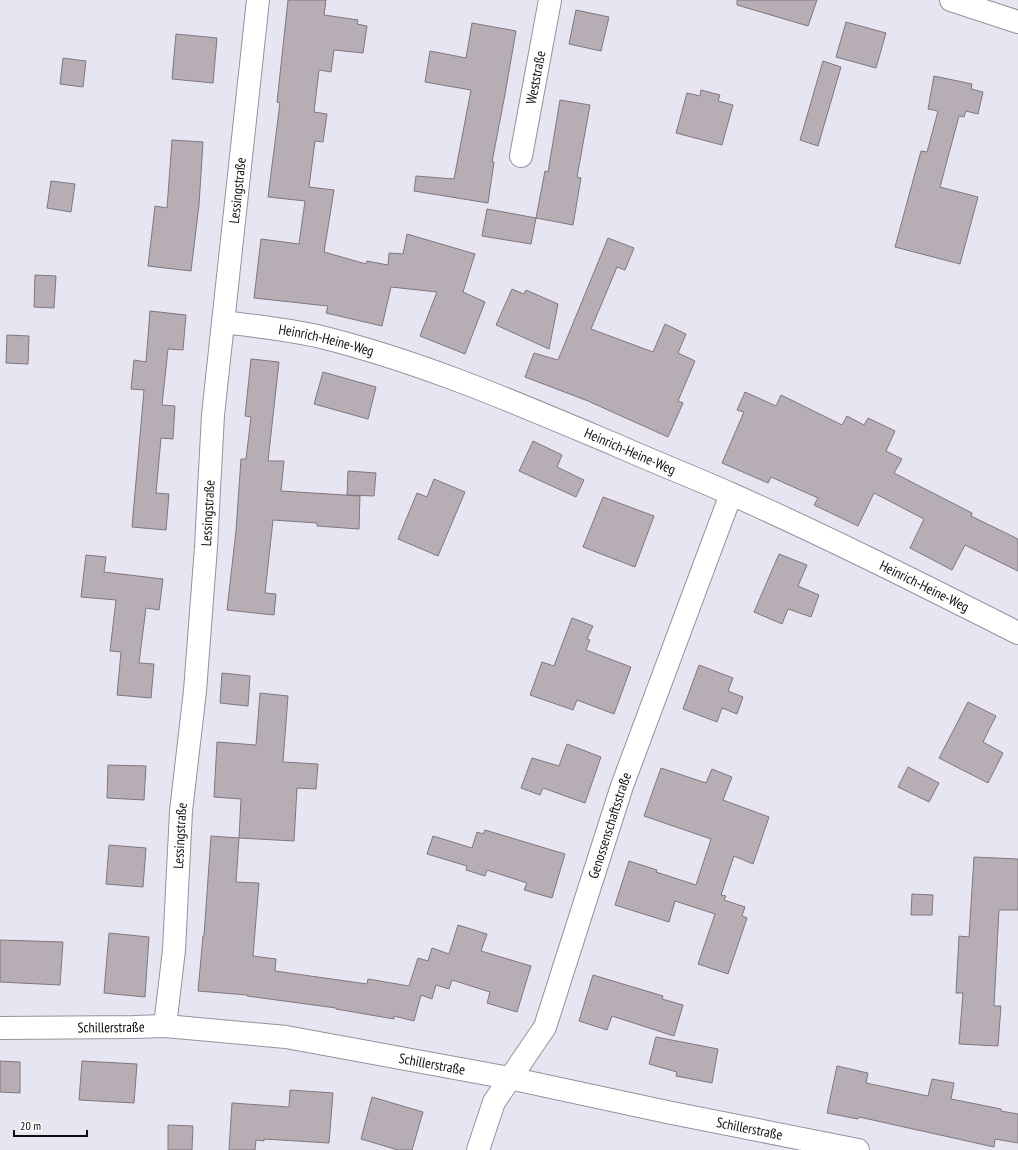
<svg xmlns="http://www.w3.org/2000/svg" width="1018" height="1150" viewBox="0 0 1018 1150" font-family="'PT Sans Narrow',sans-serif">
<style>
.building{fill:#b7adb5;stroke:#80767e}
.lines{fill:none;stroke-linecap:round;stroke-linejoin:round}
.minor-casing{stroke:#95929d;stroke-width:24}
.minor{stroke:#fff;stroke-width:22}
.labels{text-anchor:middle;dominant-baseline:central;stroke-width:4;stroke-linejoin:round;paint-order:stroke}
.street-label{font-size:14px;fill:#0e0d11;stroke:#fff}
</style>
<rect width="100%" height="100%" fill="#e8e5f2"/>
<path class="building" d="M 288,0 L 326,0 L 324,15 L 358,20 L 357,24 L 367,26 L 363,53 L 334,50 L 331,72 L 319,70 L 314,112 L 327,114 L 323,142 L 315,141 L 309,187 L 334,190 L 324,252 L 366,264 L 367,261 L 388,265 L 389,253 L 403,254 L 407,234 L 475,254 L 463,292 L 485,302 L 465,354 L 420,336 L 437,292 L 391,287 L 382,326 L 326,313 L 328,306 L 254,298 L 261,239 L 299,244 L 305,201 L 268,197 L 280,103 L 277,102 Z
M 737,0 L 817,0 L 808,26 L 737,5 Z
M 576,10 L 609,17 L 601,51 L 569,44 Z
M 846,22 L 886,33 L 876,68 L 836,57 Z
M 472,23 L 516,31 L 505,94 L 492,162 L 494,162 L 488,203 L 414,191 L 416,176 L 454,179 L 471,90 L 425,82 L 430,51 L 466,58 Z
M 176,34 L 217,38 L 213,83 L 172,79 Z
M 63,58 L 86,61 L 83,87 L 60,84 Z
M 823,61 L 841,67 L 818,146 L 800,140 Z
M 934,76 L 972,84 L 971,89 L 983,92 L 978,114 L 966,111 L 964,117 L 959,116 L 940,187 L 978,197 L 960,264 L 895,247 L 921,151 L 927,152 L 938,111 L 928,109 Z
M 701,90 L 720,95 L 718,101 L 733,105 L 722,145 L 676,133 L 687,93 L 700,96 Z
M 560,100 L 590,105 L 577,177 L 581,178 L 573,225 L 536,218 L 545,171 L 548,172 Z
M 172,140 L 203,142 L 199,205 L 191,271 L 148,266 L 155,206 L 167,208 Z
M 51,181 L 75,184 L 71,212 L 47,208 Z
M 487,209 L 536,218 L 531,244 L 482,236 Z
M 608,238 L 634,248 L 625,270 L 617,267 L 591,329 L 653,352 L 665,324 L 686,334 L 678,353 L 695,361 L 678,401 L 683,403 L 668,437 L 588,401 L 525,377 L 534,353 L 558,360 Z
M 35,275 L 56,276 L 54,308 L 34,307 Z
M 512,289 L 524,294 L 526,290 L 558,304 L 549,349 L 496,325 Z
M 150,311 L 186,315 L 183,350 L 168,349 L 162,405 L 175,406 L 173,439 L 161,438 L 156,493 L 169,494 L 166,530 L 132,527 L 144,390 L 131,389 L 134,360 L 146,362 Z
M 7,335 L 29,336 L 28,364 L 6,363 Z
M 251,359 L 279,362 L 268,461 L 284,461 L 281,491 L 360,496 L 359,529 L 317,526 L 317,523 L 273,520 L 265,593 L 276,594 L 274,615 L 227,610 L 236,531 L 241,459 L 246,459 L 251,417 L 245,416 Z
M 323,372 L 376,387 L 368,419 L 314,404 Z
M 745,392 L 776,406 L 781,395 L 842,425 L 847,416 L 864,425 L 868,418 L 895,431 L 886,451 L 902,459 L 894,473 L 972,513 L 971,516 L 1018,539 L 1018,571 L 965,545 L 952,570 L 910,548 L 924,519 L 874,493 L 858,526 L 814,505 L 818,498 L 771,477 L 768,483 L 722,463 L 744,412 L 737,410 Z
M 533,441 L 562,455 L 557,467 L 584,480 L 576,497 L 519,471 Z
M 348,471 L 376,473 L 374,496 L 347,495 Z
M 434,479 L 465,492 L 438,556 L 398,539 L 417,493 L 427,497 Z
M 603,497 L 654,516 L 635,567 L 583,547 Z
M 779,554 L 807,565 L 798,586 L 819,595 L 811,617 L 788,609 L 782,624 L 754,612 Z
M 86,555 L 106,557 L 104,572 L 163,579 L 159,610 L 146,608 L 139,663 L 154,664 L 151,698 L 117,695 L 121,652 L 110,651 L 116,600 L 81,597 Z
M 572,618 L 593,626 L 587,639 L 590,640 L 586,650 L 631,667 L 614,714 L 577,700 L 573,710 L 530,695 L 542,662 L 554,666 Z
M 699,665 L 733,678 L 728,691 L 743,697 L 737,714 L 722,708 L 717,722 L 683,709 Z
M 222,673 L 250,676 L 248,706 L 220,703 Z
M 260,693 L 288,696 L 283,762 L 318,764 L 316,789 L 297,788 L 294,841 L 239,838 L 236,882 L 259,883 L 253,956 L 276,959 L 275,971 L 367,984 L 368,979 L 409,986 L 418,958 L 428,961 L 432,948 L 449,954 L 458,925 L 487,934 L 481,951 L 531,966 L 517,1012 L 487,1003 L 490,992 L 452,980 L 449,989 L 436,985 L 432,999 L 421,995 L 414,1021 L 394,1016 L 394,1019 L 336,1009 L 336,1008 L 247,996 L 247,995 L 198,991 L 203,936 L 204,936 L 211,836 L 239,838 L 241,799 L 214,797 L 217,742 L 256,745 Z
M 968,702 L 996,716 L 983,742 L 1003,753 L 988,783 L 939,758 Z
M 567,744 L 601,757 L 585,803 L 543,788 L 540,795 L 521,788 L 532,758 L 559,766 Z
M 108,765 L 146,766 L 144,800 L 107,798 Z
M 908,767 L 939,783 L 929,802 L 898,787 Z
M 661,768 L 706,783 L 712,769 L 732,777 L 723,800 L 769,817 L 753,864 L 734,856 L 721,895 L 726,896 L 724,900 L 745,907 L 742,916 L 747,918 L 728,974 L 698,964 L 715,914 L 675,901 L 669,922 L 615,905 L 629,861 L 657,870 L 656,872 L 696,885 L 711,839 L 644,816 Z
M 485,830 L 565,854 L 552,898 L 524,890 L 527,883 L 487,870 L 485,876 L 466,870 L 467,866 L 427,854 L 433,836 L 472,848 L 477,832 L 483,834 Z
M 109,845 L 146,848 L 143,887 L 106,884 Z
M 974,857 L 1018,859 L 1018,910 L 999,910 L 994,1006 L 1001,1006 L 998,1046 L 959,1044 L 963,993 L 956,993 L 959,936 L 969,937 Z
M 912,894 L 933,895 L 932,915 L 911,915 Z
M 109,933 L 149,937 L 145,997 L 104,993 Z
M 0,940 L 63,942 L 60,985 L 0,982 Z
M 593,975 L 663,996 L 662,999 L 683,1005 L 674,1036 L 612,1016 L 607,1030 L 579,1021 Z
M 656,1037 L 718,1049 L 712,1083 L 676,1076 L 677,1072 L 649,1064 Z
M 0,1061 L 20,1062 L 20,1093 L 0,1092 Z
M 82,1061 L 137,1064 L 134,1103 L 79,1100 Z
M 837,1066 L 868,1073 L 866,1083 L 928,1096 L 932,1079 L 954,1083 L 951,1099 L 1001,1109 L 1001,1111 L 1018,1114 L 1018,1143 L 995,1139 L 994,1147 L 859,1117 L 858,1119 L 827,1113 Z
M 290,1090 L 333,1093 L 329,1143 L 264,1139 L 264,1141 L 256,1140 L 255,1150 L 229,1150 L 232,1103 L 289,1107 Z
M 372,1097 L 423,1112 L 412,1150 L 398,1150 L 361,1139 Z
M 168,1125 L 193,1126 L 192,1150 L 168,1150 Z"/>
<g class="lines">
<g class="minor-casing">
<g id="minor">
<path d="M 951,0 L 1018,22"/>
<path id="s1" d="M 521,156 L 550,0"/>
<path id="s2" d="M 223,322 C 255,326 286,329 317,336 C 420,361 519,404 616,445 C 654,462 693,477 731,494 C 828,537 923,585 1018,633"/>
<path id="s3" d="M 165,1026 L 174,950 L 181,811 L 195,691 L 206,547 L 213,415 L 258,0"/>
<path id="s4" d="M 0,1028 L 134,1027 L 165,1026 L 286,1037 L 509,1078 L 667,1112 L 858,1150"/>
<path id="s5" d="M 478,1150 L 494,1102 L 545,1027 L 622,786 L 731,494"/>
</g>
</g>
<use href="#minor" class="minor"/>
</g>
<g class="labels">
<g class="street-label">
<text stroke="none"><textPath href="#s1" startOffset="80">Weststraße</textPath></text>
<text stroke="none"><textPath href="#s3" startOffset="839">Lessingstraße</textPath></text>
<text stroke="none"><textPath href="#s2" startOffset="105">Heinrich-Heine-Weg</textPath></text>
<text stroke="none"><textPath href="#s2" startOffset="429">Heinrich-Heine-Weg</textPath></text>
<text stroke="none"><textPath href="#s3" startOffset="515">Lessingstraße</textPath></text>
<text stroke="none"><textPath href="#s2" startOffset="753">Heinrich-Heine-Weg</textPath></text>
<text stroke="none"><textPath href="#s5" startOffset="353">Genossenschaftsstraße</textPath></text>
<text stroke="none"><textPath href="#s3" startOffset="191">Lessingstraße</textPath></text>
<text stroke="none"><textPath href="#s4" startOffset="111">Schillerstraße</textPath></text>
<text stroke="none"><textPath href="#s4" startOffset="435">Schillerstraße</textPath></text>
<text stroke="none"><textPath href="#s4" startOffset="759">Schillerstraße</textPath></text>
</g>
</g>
<path d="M14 1130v6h73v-6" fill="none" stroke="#0e0d11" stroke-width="2"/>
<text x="20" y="1130" font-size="12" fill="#0e0d11" stroke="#ffffff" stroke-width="3" paint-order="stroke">20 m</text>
</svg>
